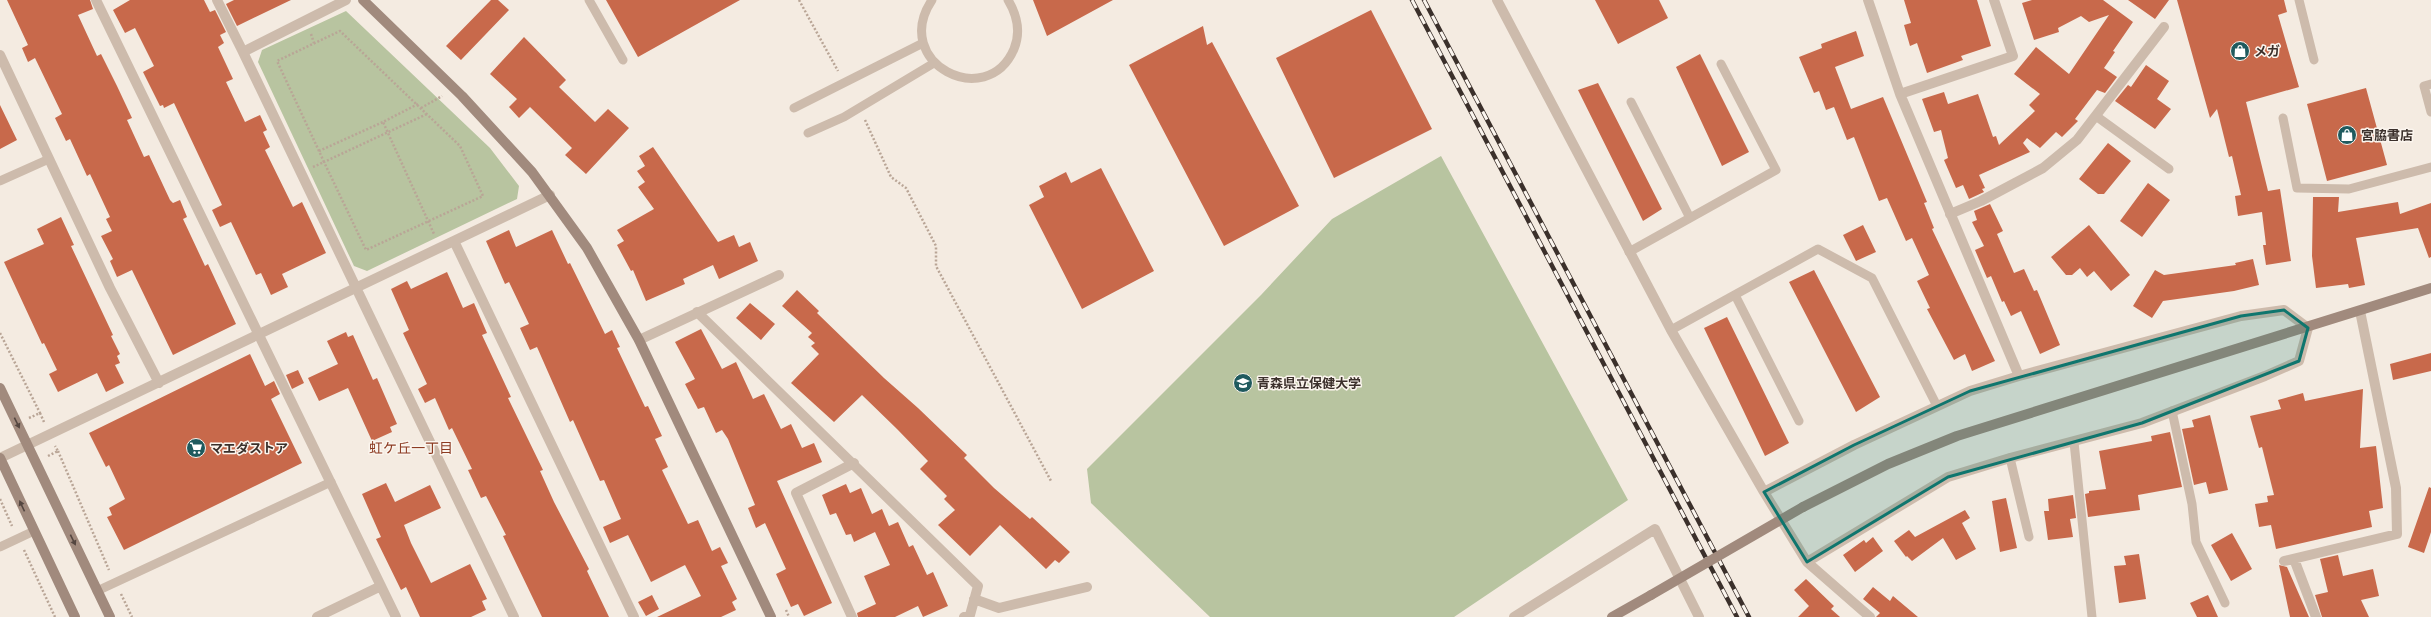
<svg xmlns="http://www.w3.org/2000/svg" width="2431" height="617" viewBox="0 0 2431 617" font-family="Rubik,'Noto Sans JP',sans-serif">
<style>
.green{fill:#b8c4a0}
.building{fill:#c8694b}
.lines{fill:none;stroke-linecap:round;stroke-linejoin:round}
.path{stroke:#b9a596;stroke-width:2.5;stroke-dasharray:2 2;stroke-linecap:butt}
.lane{stroke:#cdbbac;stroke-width:9}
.street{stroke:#cdbbac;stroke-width:10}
.secondary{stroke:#a18a7d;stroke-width:10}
.rail-casing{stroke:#3b302b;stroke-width:4.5}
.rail{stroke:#fbf5ee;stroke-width:3;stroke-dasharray:9;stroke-linecap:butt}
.secondary-bridge{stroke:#a18a7d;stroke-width:10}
.oneway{fill:#544640}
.marked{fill:#0f766e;fill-opacity:0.2;stroke:#0f766e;stroke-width:3;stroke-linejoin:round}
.labels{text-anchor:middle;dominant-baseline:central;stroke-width:3;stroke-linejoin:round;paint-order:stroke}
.poi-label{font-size:13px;font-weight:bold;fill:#3b302b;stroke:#fbf5ee;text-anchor:start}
.neighbourhood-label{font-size:14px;fill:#8c3b22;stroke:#fbf5ee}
</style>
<rect width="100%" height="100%" fill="#f4ebe1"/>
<path class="green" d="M 346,11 L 490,148 L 519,186 L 517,199 L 367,271 L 354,266 L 258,62 L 262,50 Z
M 1441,156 L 1628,500 L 1454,617 L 1210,617 L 1091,503 L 1087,469 L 1261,295 L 1332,219 Z"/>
<path class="building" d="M 7,0 L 90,0 L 93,9 L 78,15 L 97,56 L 101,54 L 117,86 L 132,118 L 127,120 L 144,157 L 149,155 L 170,200 L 173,203 L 180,200 L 187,217 L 183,219 L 205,266 L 208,264 L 236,324 L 173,355 L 132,270 L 117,277 L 110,261 L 113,259 L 101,236 L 112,231 L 106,219 L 110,217 L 90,174 L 87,176 L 70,139 L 66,141 L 55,118 L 62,114 L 35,58 L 28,62 L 22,48 L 28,45 Z
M 130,0 L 204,0 L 210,12 L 215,10 L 226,32 L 220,35 L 224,43 L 218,47 L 233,79 L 226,82 L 245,122 L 260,115 L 267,130 L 263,132 L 270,147 L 265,150 L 293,207 L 302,202 L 326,253 L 282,274 L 288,287 L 271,295 L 261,273 L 256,275 L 231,222 L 220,227 L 212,210 L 222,205 L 174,103 L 164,108 L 163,105 L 160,106 L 143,72 L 154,66 L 135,28 L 125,33 L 113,10 Z
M 234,0 L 291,0 L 237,26 L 226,4 Z
M 491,0 L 498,0 L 509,10 L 461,60 L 446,46 Z
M 606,0 L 740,0 L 638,57 Z
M 1033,0 L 1113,0 L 1047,36 Z
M 1595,0 L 1659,0 L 1668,18 L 1618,44 Z
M 1904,0 L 1977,0 L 1991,46 L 1961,56 L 1963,60 L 1927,73 L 1917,43 L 1910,46 L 1904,25 L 1911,23 Z
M 2032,0 L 2103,0 L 2133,22 L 2113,51 L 2115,52 L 2104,68 L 2117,77 L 2105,93 L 2097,90 L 2075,119 L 2078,121 L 2062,137 L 2056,132 L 2040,148 L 2027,138 L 2023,143 L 2030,152 L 1979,175 L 1985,188 L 1982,189 L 1984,192 L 1969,199 L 1963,185 L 1956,188 L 1944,160 L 1948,158 L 1941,130 L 1934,132 L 1922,99 L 1944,92 L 1948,104 L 1978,94 L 1993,137 L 1996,136 L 1999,145 L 2035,111 L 2029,105 L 2040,94 L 2014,74 L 2036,47 L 2069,74 L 2109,15 L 2089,22 L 2081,16 L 2058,28 L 2059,32 L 2034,40 L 2022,3 Z
M 2128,0 L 2169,0 L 2155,19 Z
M 2177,0 L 2284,0 L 2287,12 L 2278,15 L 2299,87 L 2246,102 L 2268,191 L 2280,189 L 2291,261 L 2266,265 L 2263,245 L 2266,245 L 2262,212 L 2238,216 L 2235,196 L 2241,195 L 2232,156 L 2229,157 L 2217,109 L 2210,118 Z
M 1371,10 L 1432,129 L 1334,178 L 1276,58 Z
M 1203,26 L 1207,45 L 1212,42 L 1299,206 L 1224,246 L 1129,65 Z
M 1856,31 L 1864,56 L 1835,67 L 1851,109 L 1883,97 L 1927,202 L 1924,203 L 1934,228 L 1932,229 L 1995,361 L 1972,371 L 1965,354 L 1954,360 L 1927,309 L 1930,308 L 1917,281 L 1929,275 L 1912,238 L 1906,241 L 1887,198 L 1879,201 L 1854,137 L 1847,140 L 1834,107 L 1826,110 L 1819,91 L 1814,93 L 1799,57 L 1822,48 L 1821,44 Z
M 524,37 L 566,80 L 559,87 L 595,122 L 608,109 L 629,128 L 586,174 L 565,155 L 572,148 L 530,107 L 519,118 L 509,107 L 517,99 L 490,74 Z
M 1700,54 L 1749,152 L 1722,166 L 1676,67 Z
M 2146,65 L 2169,81 L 2157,99 L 2171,109 L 2155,129 L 2115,101 L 2128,85 L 2131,87 Z
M 1598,83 L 1662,209 L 1643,221 L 1578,90 Z
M 2366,88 L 2387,165 L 2327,181 L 2307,104 Z
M 0,105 L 17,140 L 0,149 Z
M 2108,143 L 2131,161 L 2104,194 L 2098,194 L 2079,179 Z
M 653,147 L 718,242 L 734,235 L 739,247 L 750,242 L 758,261 L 719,279 L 713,265 L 683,279 L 685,284 L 646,301 L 633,270 L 631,271 L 617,245 L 624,241 L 617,230 L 654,209 L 638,187 L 645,182 L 637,171 L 645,166 L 639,156 Z
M 1101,168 L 1154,271 L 1082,309 L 1029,205 L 1044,197 L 1039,186 L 1066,172 L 1071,183 Z
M 2148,183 L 2170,200 L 2142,237 L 2120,221 Z
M 2313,197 L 2339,197 L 2338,212 L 2398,202 L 2400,214 L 2431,203 L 2431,257 L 2429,258 L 2418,228 L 2356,238 L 2365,285 L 2349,288 L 2348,284 L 2316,288 L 2312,256 Z
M 1990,204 L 2003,231 L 1997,234 L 2014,273 L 2024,269 L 2034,291 L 2037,290 L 2060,345 L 2040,354 L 2021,311 L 2011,316 L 2004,301 L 2002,302 L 1991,276 L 1987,278 L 1975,250 L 1984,246 L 1972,222 L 1977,220 L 1974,211 Z
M 61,217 L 74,245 L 71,246 L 113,335 L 111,336 L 120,354 L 117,356 L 120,363 L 115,365 L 124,383 L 106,392 L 97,373 L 58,392 L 49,374 L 57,370 L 44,343 L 42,344 L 4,262 L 44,244 L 37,229 Z
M 1863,225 L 1876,252 L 1856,261 L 1843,235 Z
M 2089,225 L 2130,275 L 2111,291 L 2094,271 L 2087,277 L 2080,268 L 2072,275 L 2066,275 L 2051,257 Z
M 509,230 L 516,247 L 552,230 L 568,264 L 570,263 L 605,334 L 612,330 L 620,347 L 617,348 L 645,407 L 648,406 L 662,436 L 655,439 L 668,467 L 662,470 L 688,524 L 698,520 L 712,551 L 720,547 L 728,563 L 721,566 L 737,599 L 732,602 L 736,610 L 721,617 L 657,617 L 701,596 L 685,565 L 651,582 L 628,535 L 610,543 L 603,527 L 621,519 L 604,480 L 600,481 L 573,420 L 570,422 L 537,347 L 530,350 L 520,328 L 529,324 L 509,282 L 505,284 L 486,241 Z
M 2253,259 L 2259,285 L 2234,291 L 2163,301 L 2152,318 L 2133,306 L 2155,270 L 2164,275 L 2236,265 L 2235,263 Z
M 1814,270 L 1880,397 L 1856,412 L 1789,282 Z
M 447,272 L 463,308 L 474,303 L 487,333 L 482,335 L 511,397 L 508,398 L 543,470 L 540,471 L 554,502 L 589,569 L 587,571 L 609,617 L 542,617 L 503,536 L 506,535 L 486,496 L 481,498 L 468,470 L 472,469 L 452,428 L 449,430 L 435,398 L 425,403 L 418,389 L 427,384 L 403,333 L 409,330 L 391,289 L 407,281 L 411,289 Z
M 797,290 L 819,311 L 817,313 L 884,378 L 918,408 L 967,455 L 964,458 L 994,488 L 1030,519 L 1032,517 L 1070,552 L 1059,563 L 1055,560 L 1046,569 L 1000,525 L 970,556 L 938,525 L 955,510 L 944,499 L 947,496 L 920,469 L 928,461 L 897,429 L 862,395 L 834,422 L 791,383 L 819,354 L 811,346 L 815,343 L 808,337 L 812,333 L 782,306 Z
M 750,303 L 775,324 L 761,340 L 736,318 Z
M 1727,317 L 1789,443 L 1765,456 L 1704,328 Z
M 701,329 L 722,369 L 736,362 L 753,399 L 764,394 L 781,429 L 791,424 L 802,448 L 814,443 L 822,462 L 777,481 L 832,603 L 804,616 L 798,604 L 791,607 L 776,574 L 786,569 L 765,523 L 756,528 L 748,508 L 755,505 L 728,439 L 722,430 L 716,433 L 704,407 L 698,409 L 685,384 L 695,379 L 675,342 Z
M 346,332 L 348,337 L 353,335 L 373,380 L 377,378 L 397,424 L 390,427 L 392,432 L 372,441 L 348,388 L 319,401 L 308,378 L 338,364 L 327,341 Z
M 2431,353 L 2431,371 L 2393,380 L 2390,364 Z
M 250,354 L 265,386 L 274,381 L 280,394 L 271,399 L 302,463 L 124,550 L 107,517 L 112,515 L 109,508 L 125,499 L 109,465 L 106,467 L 89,433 Z
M 298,370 L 304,383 L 292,389 L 286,375 Z
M 2363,389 L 2360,448 L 2376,446 L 2383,508 L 2369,511 L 2372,527 L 2276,549 L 2271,525 L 2259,527 L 2255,504 L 2268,502 L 2267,496 L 2274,495 L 2262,447 L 2259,448 L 2250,416 L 2281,409 L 2278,400 L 2303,393 L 2305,401 Z
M 2210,415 L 2228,490 L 2209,494 L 2206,482 L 2194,485 L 2182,429 L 2194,427 L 2192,420 Z
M 2170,432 L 2182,487 L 2138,495 L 2140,510 L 2088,517 L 2085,494 L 2089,493 L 2089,491 L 2106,489 L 2099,451 L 2152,441 L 2151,436 Z
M 386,483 L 395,502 L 430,485 L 441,508 L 404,525 L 411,543 L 431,583 L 470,564 L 487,599 L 482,601 L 486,610 L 471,617 L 420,617 L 406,587 L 401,590 L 376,539 L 381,537 L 362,494 Z
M 846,484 L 850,493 L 861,488 L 872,514 L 882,509 L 889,526 L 898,522 L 909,547 L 913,545 L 927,575 L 933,572 L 948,606 L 923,617 L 918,606 L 895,617 L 858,617 L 857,613 L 876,604 L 864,576 L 890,565 L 875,532 L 854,542 L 851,534 L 846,535 L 836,513 L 830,515 L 822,495 Z
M 2429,487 L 2431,488 L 2431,532 L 2424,553 L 2408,547 Z
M 2073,495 L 2076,518 L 2070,519 L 2073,537 L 2048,540 L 2044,511 L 2049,511 L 2048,499 Z
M 2006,498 L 2017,548 L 2000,552 L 1992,501 Z
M 1965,510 L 1970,518 L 1962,523 L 1976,549 L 1956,560 L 1943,538 L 1912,561 L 1907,556 L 1906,557 L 1894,541 L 1909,530 L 1915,537 Z
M 2232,533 L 2252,569 L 2231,581 L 2211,545 Z
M 1873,537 L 1883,551 L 1855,572 L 1843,555 L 1864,540 L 1866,543 Z
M 2139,554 L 2146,599 L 2119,603 L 2114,566 L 2126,565 L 2124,556 Z
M 2338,555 L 2343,576 L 2373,569 L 2379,596 L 2361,600 L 2369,617 L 2322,617 L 2315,595 L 2328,592 L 2320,559 Z
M 2279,565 L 2287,567 L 2309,617 L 2290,617 Z
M 1806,579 L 1834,606 L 1831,609 L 1840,617 L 1798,617 L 1809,606 L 1794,590 Z
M 1873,587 L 1890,601 L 1893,596 L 1918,617 L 1876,617 L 1880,613 L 1863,599 Z
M 652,595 L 659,609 L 646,616 L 638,602 Z
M 2208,595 L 2218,617 L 2197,617 L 2190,603 Z"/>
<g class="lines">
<path class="path" d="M 799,0 L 838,71
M 311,34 L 314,43
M 418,104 L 383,122 L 434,234
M 421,108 L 442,96
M 865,120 L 891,177 L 906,188 L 936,246 L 936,266 L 1051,481
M 319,151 L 277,61 L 340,31 L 460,146 L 483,196 L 366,250 L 324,162 L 427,114
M 313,167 L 324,162 L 319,151 L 383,122
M 0,333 L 40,413
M 29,418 L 40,413 L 44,422
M 58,451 L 109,570
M 48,456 L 58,451 L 55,446
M 0,499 L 12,526
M 24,550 L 55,617
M 121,594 L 132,617
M 786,610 L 789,617"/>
<path class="lane" d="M 589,0 L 623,60
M 932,0 C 890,63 987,112 1014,49 C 1021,32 1017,15 1008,0
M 2299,0 L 2314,60
M 2431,84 L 2424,86 L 2431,112
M 1631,102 L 1690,218
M 794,108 L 923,43
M 2096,116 L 2169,169
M 2283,118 L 2297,188 L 2349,189 L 2431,167
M 808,133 L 844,117 L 934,63
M 0,181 L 49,159
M 1629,252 L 1776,170 L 1721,64
M 1735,295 L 1799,421
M 1671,330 L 1818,249 L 1872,278 L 1937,406
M 2172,411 L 2192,504 L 2196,542 L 2225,603
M 2074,442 L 2092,617
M 2010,458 L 2029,537
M 0,547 L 34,531
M 97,591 L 331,482"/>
<path class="street" d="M 96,0 L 396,617
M 217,0 L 243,52
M 346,0 L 243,52 L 514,617
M 1497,0 L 1671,330 L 1764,492 L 1807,562 L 1870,617
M 1868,0 L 1900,94 L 2019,376
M 0,55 L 110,288 L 159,383
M 1900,94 L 2013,56 L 1994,0
M 1950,214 L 1981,201 L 2043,168 L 2077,140 L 2164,27
M 454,241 L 634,617
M 697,312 L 978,586 L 970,615 L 964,617
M 639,340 L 779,275
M 0,458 L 550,195
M 1764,492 L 1854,445 L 1970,391 L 2019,376 L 2241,316 L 2284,310 L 2308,328 L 2299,361 L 2265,376 L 2142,423 L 2010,458 L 1948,477 L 1807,562
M 2294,559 L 2316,617
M 2284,561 L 2397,534 L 2396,488 L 2360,311
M 974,599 L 999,608 L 1087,587
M 317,617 L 381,586
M 852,617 L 796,493 L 854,463
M 1514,617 L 1655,529 L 1699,617"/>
<path class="secondary" d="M 363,0 L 462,96 L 532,172 L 587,248 L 639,340 L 771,617
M 0,388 L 110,617
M 0,458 L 75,617
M 1803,507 L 1888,464 L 1957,436 L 2431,288
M 1612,617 L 1651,595"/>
<g class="rail-casing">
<path id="rail" d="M 1412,0 L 1737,617
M 1424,0 L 1749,617"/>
</g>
<use href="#rail" class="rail"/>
<path class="secondary-bridge" d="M 1651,595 L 1803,507"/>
</g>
<defs><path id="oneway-solid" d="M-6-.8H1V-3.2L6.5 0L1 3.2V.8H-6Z"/></defs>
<g class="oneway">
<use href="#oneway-solid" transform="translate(17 423) rotate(64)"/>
<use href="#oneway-solid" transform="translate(22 506) rotate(-115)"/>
<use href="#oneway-solid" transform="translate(73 540) rotate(64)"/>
</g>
<path class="marked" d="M 2284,310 L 2308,328 L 2299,361 L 2142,423 L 1948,477 L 1807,562 L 1764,492 L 1854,445 L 1970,391 L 2241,316 Z"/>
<defs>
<g id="shop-disc" transform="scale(1)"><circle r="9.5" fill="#1f5a5e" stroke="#fbf5ee"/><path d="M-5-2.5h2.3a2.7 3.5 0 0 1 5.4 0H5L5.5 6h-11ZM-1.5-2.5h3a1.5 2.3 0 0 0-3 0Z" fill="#fff"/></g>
<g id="university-disc" transform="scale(1)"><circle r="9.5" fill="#1f5a5e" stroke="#fbf5ee"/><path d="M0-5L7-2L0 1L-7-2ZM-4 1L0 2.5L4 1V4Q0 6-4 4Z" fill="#fff"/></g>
<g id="supermarket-disc" transform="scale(1)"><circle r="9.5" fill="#1f5a5e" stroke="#fbf5ee"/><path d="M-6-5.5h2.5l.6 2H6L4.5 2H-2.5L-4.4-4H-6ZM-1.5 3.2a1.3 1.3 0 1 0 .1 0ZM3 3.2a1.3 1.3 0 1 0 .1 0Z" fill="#fff"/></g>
</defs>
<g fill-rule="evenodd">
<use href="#shop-disc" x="2240" y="51"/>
<use href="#shop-disc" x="2347" y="135"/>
<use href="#university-disc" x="1243" y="383"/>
<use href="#supermarket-disc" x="196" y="448"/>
</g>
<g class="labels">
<g class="poi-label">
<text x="2254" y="51">メガ</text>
<text x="2361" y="135">宮脇書店</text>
<text x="1257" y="383">青森県立保健大学</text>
<text x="210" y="448">マエダストア</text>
</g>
<g class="neighbourhood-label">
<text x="411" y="448">虹ケ丘一丁目</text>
</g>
</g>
</svg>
